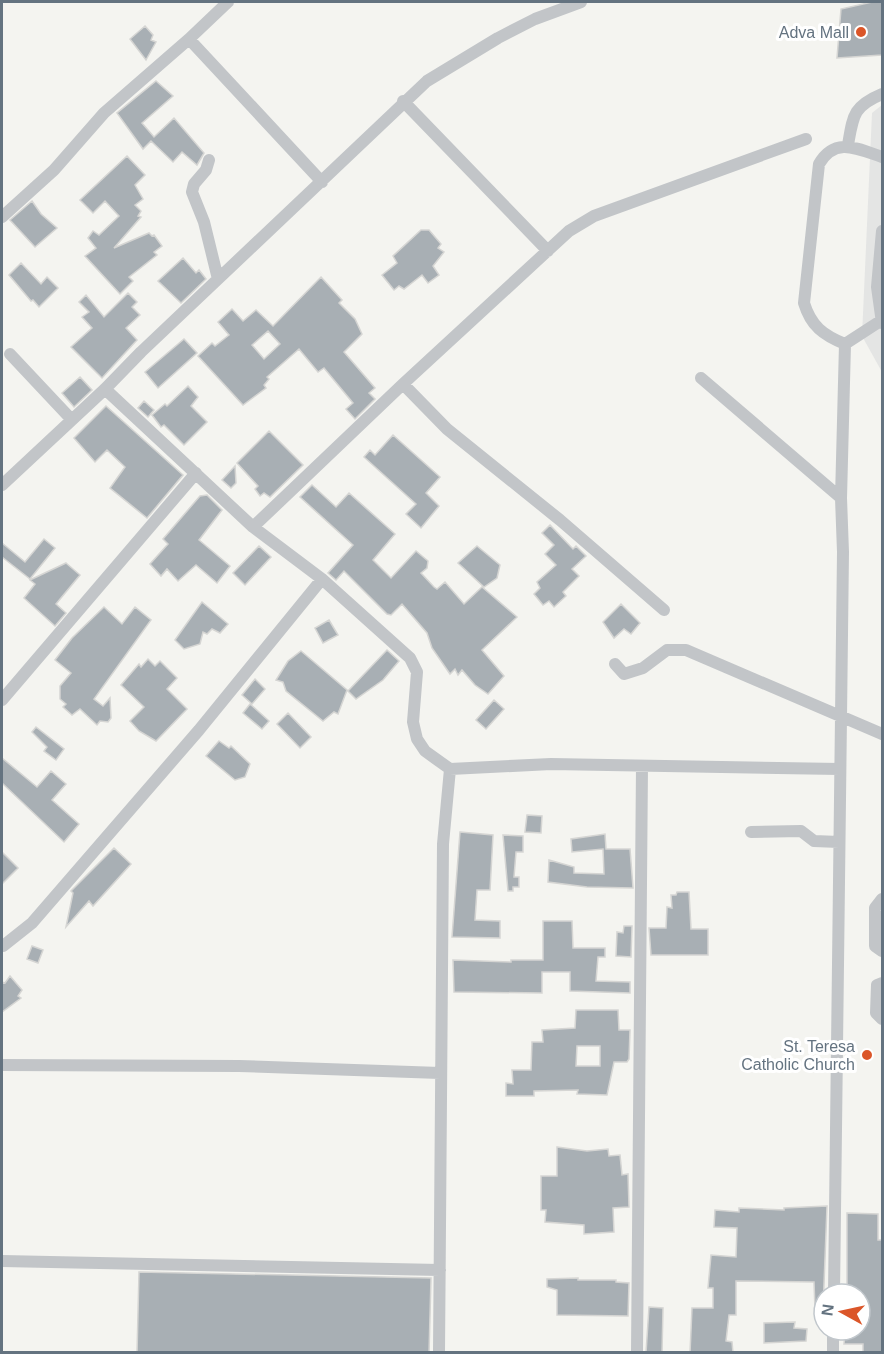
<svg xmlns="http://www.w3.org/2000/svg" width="884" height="1354" viewBox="0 0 884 1354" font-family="Helvetica,sans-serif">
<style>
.built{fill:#e4e5e4}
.building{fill:#a8afb4;stroke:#d5d5d3;stroke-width:1.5;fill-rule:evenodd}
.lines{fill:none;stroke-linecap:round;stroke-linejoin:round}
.minor{stroke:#c2c5c8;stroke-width:12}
.poi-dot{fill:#db5629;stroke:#fff;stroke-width:2}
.labels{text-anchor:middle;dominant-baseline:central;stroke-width:6;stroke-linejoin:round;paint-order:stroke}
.poi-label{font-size:16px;fill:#647380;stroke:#fff;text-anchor:end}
</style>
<rect width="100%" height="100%" fill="#f4f4f0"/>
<path class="built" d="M 882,105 L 882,372 L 862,336 L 872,113 Z"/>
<path class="building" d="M 872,2 L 882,2 L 882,55 L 837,58 L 841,9 Z
M 145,26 L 153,35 L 151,40 L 156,42 L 146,60 L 130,39 Z
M 156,81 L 173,96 L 142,123 L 154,137 L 174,118 L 204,153 L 197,165 L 182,152 L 173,162 L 151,141 L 143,149 L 117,113 Z
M 127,156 L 145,175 L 135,185 L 143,199 L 135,205 L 141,211 L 138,216 L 141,217 L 114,248 L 149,233 L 152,236 L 154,235 L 162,246 L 154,252 L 157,255 L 129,277 L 133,281 L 120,294 L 85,256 L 96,248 L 88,238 L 93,231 L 99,235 L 119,216 L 105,201 L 93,213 L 80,200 Z
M 32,201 L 41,214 L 57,228 L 35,247 L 10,220 Z
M 421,230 L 429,230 L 441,244 L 438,248 L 444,252 L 433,266 L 439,275 L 428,283 L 422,275 L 404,289 L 399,286 L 394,290 L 382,275 L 397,263 L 393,256 Z
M 183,258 L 196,273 L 199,270 L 206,279 L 181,303 L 158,281 Z
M 21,263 L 41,284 L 47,277 L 58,288 L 39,307 L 33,300 L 31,301 L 9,275 Z
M 321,277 L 342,300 L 339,303 L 355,319 L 362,334 L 344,352 L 375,388 L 369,393 L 375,399 L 355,419 L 346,409 L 353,403 L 324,368 L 318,372 L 299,349 L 267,377 L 269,379 L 264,385 L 266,388 L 243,405 L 198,356 L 212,343 L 215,346 L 229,335 L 218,322 L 232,309 L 243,321 L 256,310 L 273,326 ZM 268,331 L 280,344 L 264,359 L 252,345 Z
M 128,293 L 137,302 L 132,307 L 140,315 L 126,328 L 137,340 L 102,378 L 71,347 L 92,328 L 82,317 L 89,312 L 79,302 L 86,295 L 104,317 Z
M 184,339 L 197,353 L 158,388 L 145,372 Z
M 80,377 L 92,390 L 74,407 L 62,393 Z
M 188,386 L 198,397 L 191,406 L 207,422 L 184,445 L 164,425 L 161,427 L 152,415 L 165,404 L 167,406 Z
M 144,401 L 154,410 L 148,417 L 138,408 Z
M 106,406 L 183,475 L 147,518 L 110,488 L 125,467 L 107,450 L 95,462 L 74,438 Z
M 269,431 L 303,465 L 270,497 L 264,493 L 260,496 L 255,489 L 258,486 L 237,463 Z
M 393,435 L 440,477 L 426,493 L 439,506 L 421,528 L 406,514 L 416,504 L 364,457 L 370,450 L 375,455 Z
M 235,466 L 236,483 L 231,488 L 222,480 Z
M 312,485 L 336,507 L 349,493 L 395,534 L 373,560 L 391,578 L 416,551 L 428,561 L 427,568 L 421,573 L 434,587 L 437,589 L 445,582 L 464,604 L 482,587 L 517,617 L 482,650 L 504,676 L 488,694 L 475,685 L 462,670 L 458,675 L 455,669 L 450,674 L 432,648 L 427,633 L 402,604 L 391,615 L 387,614 L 344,571 L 336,580 L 328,573 L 353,545 L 300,497 Z
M 207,495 L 222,510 L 199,540 L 230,566 L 217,583 L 196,565 L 178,581 L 167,569 L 161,576 L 150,564 L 168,544 L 163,539 L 200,496 Z
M 550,525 L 573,549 L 576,546 L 586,556 L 572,569 L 579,576 L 563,592 L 566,596 L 554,607 L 549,601 L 543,605 L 534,594 L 540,588 L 537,582 L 556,565 L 545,554 L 554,545 L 542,533 Z
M 44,539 L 55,548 L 30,579 L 2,557 L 2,543 L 25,562 Z
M 259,546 L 271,557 L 245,585 L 233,573 Z
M 477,546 L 500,565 L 497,578 L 484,587 L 458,563 Z
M 66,563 L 80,575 L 56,604 L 66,613 L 55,626 L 24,598 L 35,584 L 30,580 Z
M 202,602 L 228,624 L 220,633 L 212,629 L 207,634 L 203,632 L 200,644 L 184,649 L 175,640 Z
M 621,604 L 640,623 L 631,634 L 624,629 L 614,638 L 603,622 Z
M 104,607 L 122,624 L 135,607 L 151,620 L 94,699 L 103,706 L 110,698 L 111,718 L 108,722 L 100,721 L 97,725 L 80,709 L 72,715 L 63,707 L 66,704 L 60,699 L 60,686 L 71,673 L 55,660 L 72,638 Z
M 329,620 L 338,635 L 323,643 L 315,628 Z
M 387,650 L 399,661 L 383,680 L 356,699 L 348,691 Z
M 301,651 L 347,690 L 338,714 L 334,712 L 323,721 L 286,691 L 283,682 L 276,680 L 288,661 Z
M 148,659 L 155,666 L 160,661 L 177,678 L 167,689 L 187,709 L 156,741 L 139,731 L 130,721 L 144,707 L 121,685 L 139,664 L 141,667 Z
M 255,679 L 265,689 L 252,704 L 242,695 Z
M 494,700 L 504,709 L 486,729 L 476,720 Z
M 250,704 L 269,721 L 262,729 L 243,713 Z
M 288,713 L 311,737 L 300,748 L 277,724 Z
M 36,727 L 64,749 L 56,760 L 44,751 L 47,747 L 32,732 Z
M 219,741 L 229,748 L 231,746 L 250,764 L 245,777 L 235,780 L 206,756 Z
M 2,758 L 37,787 L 51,771 L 66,784 L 52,800 L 79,824 L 64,842 L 2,783 Z
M 527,815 L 542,816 L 541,833 L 525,832 Z
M 460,832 L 493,835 L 490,890 L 477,890 L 475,920 L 500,921 L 500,938 L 452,937 Z
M 605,834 L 606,849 L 630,849 L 633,888 L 587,887 L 548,882 L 549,860 L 574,867 L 574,873 L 604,874 L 603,849 L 572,852 L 571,839 Z
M 503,835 L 523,836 L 523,852 L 516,852 L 514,877 L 519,877 L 519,887 L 513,887 L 513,891 L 508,891 Z
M 114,848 L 131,864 L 93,906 L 89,901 L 66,927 L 73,893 L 71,891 Z
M 2,852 L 18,868 L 2,884 Z
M 677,892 L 689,892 L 691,929 L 708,929 L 708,955 L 651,955 L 649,928 L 666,928 L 667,907 L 672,908 L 671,895 L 676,895 Z
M 543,921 L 572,921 L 573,948 L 605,948 L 605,957 L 598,957 L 596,981 L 630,982 L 630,993 L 570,991 L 570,972 L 542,972 L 542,993 L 454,992 L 453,960 L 511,962 L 511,960 L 543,960 Z
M 624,926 L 632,926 L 631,957 L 616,956 L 617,932 L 623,933 Z
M 32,946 L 43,950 L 38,963 L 27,959 Z
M 10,976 L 22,990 L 18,996 L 21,998 L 2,1012 L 2,982 L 5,983 Z
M 576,1010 L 618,1010 L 619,1030 L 630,1030 L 629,1059 L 627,1062 L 614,1062 L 607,1095 L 577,1094 L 578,1090 L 534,1091 L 534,1096 L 506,1096 L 506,1083 L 513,1084 L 512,1070 L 531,1070 L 532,1042 L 543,1042 L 542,1030 L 575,1028 ZM 577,1046 L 600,1046 L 600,1066 L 576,1066 Z
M 557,1147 L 587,1151 L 608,1149 L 609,1156 L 620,1155 L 622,1175 L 628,1174 L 629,1207 L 613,1208 L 614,1232 L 584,1234 L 584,1225 L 545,1222 L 546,1210 L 541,1210 L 541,1176 L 557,1176 Z
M 827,1206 L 823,1310 L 815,1310 L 814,1282 L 736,1281 L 736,1315 L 729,1315 L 726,1341 L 732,1342 L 733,1353 L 690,1353 L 692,1308 L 713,1308 L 713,1288 L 708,1288 L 711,1255 L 736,1257 L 737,1228 L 714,1227 L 715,1210 L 739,1212 L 739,1208 L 784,1210 L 784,1208 Z
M 847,1213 L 878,1214 L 878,1240 L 882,1240 L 882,1353 L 863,1353 L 863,1344 L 844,1344 L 845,1330 L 860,1330 L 860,1294 L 847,1294 Z
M 139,1272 L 431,1278 L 429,1353 L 137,1353 Z
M 578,1278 L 578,1280 L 616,1280 L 616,1282 L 629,1283 L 628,1316 L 557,1315 L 557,1290 L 547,1287 L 547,1279 Z
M 649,1307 L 663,1308 L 662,1353 L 646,1353 Z
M 795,1322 L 794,1328 L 807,1329 L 806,1341 L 764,1343 L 764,1323 Z"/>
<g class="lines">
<path class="minor" d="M 189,39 L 228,2
M 403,101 L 548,251
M 848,145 C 853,116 853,106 882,94
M 209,160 L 206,170 L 194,184 L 192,192 L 204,222 L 218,279
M 2,217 L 54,170 L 104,113 L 189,39 L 322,182
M 882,231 L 877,287 L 882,323
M 845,344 L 882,320
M 10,354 L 72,420
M 701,378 L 841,498
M 403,384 L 447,429 L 560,520 L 664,610
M 105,389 L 253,527 L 322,579 L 410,658 L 417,672 L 413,722 L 417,739 L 425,751 L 450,769 L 551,764 L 840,769
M 2,485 L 105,389 L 141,352 L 427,81 L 498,38 L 535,19 L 581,2
M 253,527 L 403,384 L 569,231 L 594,216 L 806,139
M 615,664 L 624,674 L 643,668 L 667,650 L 686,650 L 882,734
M 2,700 L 196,473
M 751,832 L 801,831 L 814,841 L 839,842
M 882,899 L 875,908 L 875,946 L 882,951
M 3,946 L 32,923 L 199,730 L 322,579
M 882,983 L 877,985 L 876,1013 L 882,1019
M 2,1065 L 239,1066 L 440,1073
M 2,1261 L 440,1270
M 834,1294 L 843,552 L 841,498 L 845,344 C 823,335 811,326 804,303 L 819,164 C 835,136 858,149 882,157
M 439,1352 L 443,844 L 450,769
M 637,1352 L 642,766
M 833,1352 L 833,1330"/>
</g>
<g class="poi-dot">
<circle cx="861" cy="32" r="6"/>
<circle cx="867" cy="1055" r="6"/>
</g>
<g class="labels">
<g class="poi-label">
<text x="849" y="32">Adva Mall</text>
<text x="855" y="1046">St. Teresa<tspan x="855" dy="18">Catholic Church</tspan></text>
</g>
</g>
<rect width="884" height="1354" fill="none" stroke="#647380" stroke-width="6"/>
<g transform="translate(842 1312) rotate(278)"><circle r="28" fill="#ffffff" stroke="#c1c7cc" stroke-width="1.5"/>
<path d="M0-4.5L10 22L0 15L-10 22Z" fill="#db5629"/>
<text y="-9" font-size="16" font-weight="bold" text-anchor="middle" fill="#647380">N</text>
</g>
</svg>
